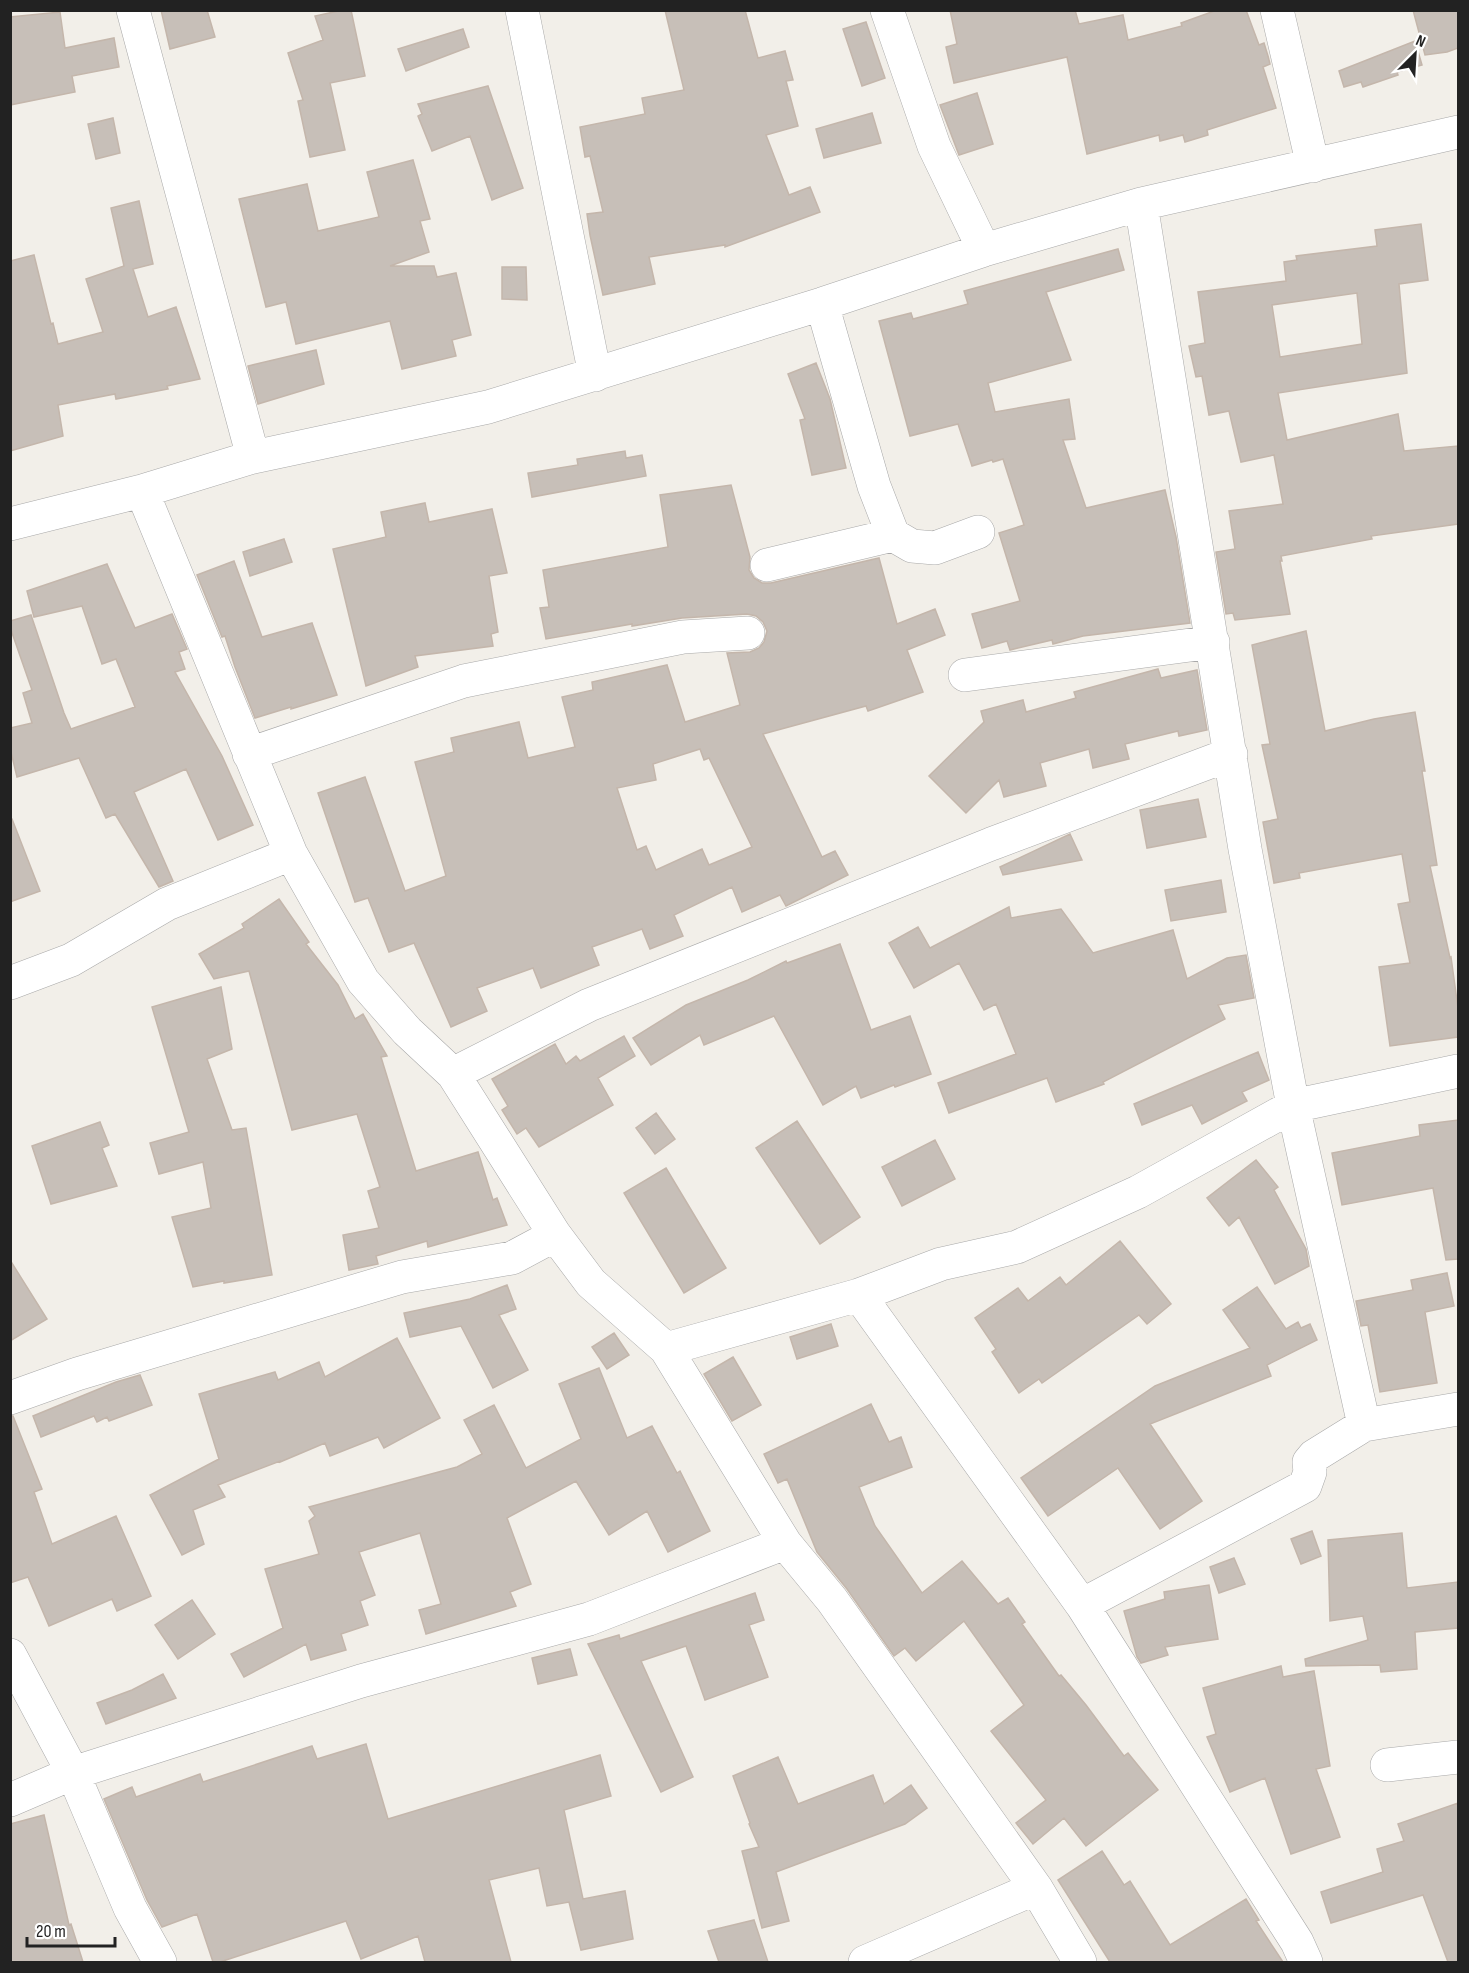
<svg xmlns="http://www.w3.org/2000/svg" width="1469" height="1973" viewBox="0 0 1469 1973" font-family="'Sofia Sans Condensed',sans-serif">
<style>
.building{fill:#c7bfb8;stroke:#c4b6ab;stroke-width:1.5;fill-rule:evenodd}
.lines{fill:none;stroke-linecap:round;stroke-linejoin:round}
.minor-casing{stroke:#a9a9a9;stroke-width:34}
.minor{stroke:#fff;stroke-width:33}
</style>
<rect width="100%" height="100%" fill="#f2efe9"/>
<path class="building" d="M 161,10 L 207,10 L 215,37 L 170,49 Z
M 343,10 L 351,10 L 365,76 L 330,83 L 345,150 L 310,157 L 298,101 L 303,100 L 288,53 L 323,40 L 315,16 Z
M 665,10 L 745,10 L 758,58 L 785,51 L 793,80 L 786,81 L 798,126 L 766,135 L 789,195 L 810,187 L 820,212 L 725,247 L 725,245 L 649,257 L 655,284 L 603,295 L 590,235 L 587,214 L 603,212 L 590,156 L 585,157 L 580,127 L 645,114 L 642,98 L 684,90 Z
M 950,10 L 1075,10 L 1079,24 L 1123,15 L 1128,40 L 1182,26 L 1181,23 L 1217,10 L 1246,10 L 1259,45 L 1264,43 L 1268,56 L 1270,64 L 1263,67 L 1276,108 L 1207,130 L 1208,135 L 1185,142 L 1183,135 L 1160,141 L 1159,135 L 1087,154 L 1067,57 L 954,83 L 946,47 L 957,44 Z
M 1413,10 L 1458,10 L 1458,48 L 1447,52 L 1425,55 Z
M 60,12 L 65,48 L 114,38 L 119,67 L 72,76 L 75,92 L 10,105 L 10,17 Z
M 866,22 L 885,78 L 862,86 L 843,29 Z
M 463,29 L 469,47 L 406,71 L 398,49 Z
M 1415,41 L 1422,65 L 1397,72 L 1398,75 L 1363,87 L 1361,82 L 1344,87 L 1339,71 Z
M 488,86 L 523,188 L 492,200 L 470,136 L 432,151 L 418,116 L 422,114 L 418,104 Z
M 977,93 L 993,144 L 959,155 L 940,105 Z
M 872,113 L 881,143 L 824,158 L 816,129 Z
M 113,118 L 120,153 L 96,159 L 88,124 Z
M 413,160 L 430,219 L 420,221 L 429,252 L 390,266 L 434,266 L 437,277 L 456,273 L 471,335 L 452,340 L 456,356 L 402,369 L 390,321 L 296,344 L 286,302 L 266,307 L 239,199 L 307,184 L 318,231 L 379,217 L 367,172 Z
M 139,201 L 153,264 L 133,269 L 148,317 L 176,307 L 200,379 L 167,386 L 168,389 L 116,399 L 115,394 L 58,405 L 63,436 L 10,451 L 10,261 L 34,255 L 51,324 L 53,323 L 58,344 L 103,332 L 86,279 L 124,266 L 111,208 Z
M 1421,224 L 1428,280 L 1399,284 L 1407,373 L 1278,393 L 1287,440 L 1398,414 L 1404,451 L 1458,446 L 1458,524 L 1371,536 L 1372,539 L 1281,556 L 1282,561 L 1280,561 L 1290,614 L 1235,620 L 1233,613 L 1226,614 L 1216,552 L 1235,549 L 1229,511 L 1283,504 L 1274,455 L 1241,462 L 1229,411 L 1209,415 L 1202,376 L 1196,377 L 1189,346 L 1205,343 L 1198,292 L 1286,281 L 1284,262 L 1297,260 L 1296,256 L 1377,246 L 1375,230 ZM 1357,293 L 1362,344 L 1280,357 L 1272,305 Z
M 1118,249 L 1124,270 L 1046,292 L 1071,360 L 988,383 L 995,412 L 1069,399 L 1075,439 L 1063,440 L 1086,508 L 1165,490 L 1176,537 L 1190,623 L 1083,636 L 1053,644 L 1052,640 L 1010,650 L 1007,641 L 982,648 L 972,614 L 1020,601 L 999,533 L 1024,525 L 1003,459 L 993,462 L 992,460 L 972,466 L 958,424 L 910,436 L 879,321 L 911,313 L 913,319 L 968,304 L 964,291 Z
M 502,267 L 526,267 L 527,300 L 502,299 Z
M 316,350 L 324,384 L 258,404 L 248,366 Z
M 816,363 L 830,399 L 846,468 L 812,475 L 800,420 L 805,419 L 788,374 Z
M 625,451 L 626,458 L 642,455 L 646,476 L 532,497 L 528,473 L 578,465 L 577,459 Z
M 731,485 L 750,557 L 749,570 L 754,578 L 762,583 L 771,583 L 879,558 L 897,624 L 935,609 L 945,635 L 907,650 L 923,692 L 868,711 L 866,706 L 763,734 L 822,857 L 835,851 L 848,875 L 786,906 L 780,895 L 742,912 L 732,887 L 674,915 L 683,936 L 650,949 L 642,929 L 592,947 L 599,965 L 541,988 L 533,968 L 477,988 L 487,1011 L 451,1027 L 414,943 L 389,952 L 368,898 L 355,902 L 318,793 L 365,777 L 405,891 L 446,876 L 415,762 L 454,752 L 451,738 L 519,722 L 528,758 L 575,747 L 562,697 L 593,690 L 592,682 L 667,665 L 685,722 L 740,705 L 727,653 L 750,652 L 759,648 L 764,642 L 767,631 L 763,622 L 756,616 L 747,614 L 682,618 L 632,626 L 632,624 L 546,639 L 540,608 L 549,607 L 543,570 L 668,547 L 660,495 ZM 700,749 L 704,760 L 709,758 L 752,847 L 709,865 L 702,849 L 656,870 L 646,846 L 637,850 L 617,788 L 656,780 L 653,764 Z
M 425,503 L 429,522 L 492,509 L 507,573 L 489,576 L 498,632 L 491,634 L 493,646 L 415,656 L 418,667 L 366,686 L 333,549 L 386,537 L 381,512 Z
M 284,539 L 292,562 L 250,576 L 243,552 Z
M 234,561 L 262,637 L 312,623 L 337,695 L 291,709 L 291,707 L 255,718 L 235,667 L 225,636 L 222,637 L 197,575 Z
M 107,564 L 135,628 L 172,614 L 187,649 L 179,652 L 185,669 L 175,672 L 222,756 L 253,825 L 218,840 L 186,769 L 134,792 L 173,881 L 159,887 L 115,814 L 106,818 L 79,758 L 17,777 L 10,748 L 10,728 L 32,723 L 23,693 L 32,690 L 10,627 L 10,621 L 31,615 L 64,713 L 71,729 L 135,707 L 116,659 L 102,664 L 82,606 L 34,617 L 27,591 Z
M 1306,631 L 1325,731 L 1374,719 L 1415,712 L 1425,771 L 1422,771 L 1437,865 L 1430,866 L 1450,958 L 1451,957 L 1458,1008 L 1458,1037 L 1390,1046 L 1379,967 L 1410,963 L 1398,904 L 1410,902 L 1402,854 L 1299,873 L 1300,878 L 1274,883 L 1263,822 L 1278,819 L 1262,745 L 1270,744 L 1252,645 Z
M 1158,669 L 1161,678 L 1197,670 L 1207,730 L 1179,736 L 1178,731 L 1125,744 L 1129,759 L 1093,768 L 1089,749 L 1040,763 L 1046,786 L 1004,797 L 999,780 L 966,813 L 929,776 L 984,722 L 981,711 L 1023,700 L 1026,712 L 1076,698 L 1074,692 Z
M 1198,799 L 1206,837 L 1147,848 L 1140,810 Z
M 10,819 L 12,819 L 40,891 L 10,902 Z
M 1070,834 L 1082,860 L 1003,875 L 1000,867 Z
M 1221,880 L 1226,912 L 1171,921 L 1165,890 Z
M 279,899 L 309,942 L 306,944 L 338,985 L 355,1019 L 363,1014 L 387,1056 L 381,1057 L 416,1171 L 478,1152 L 493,1200 L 497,1198 L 507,1225 L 428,1247 L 427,1241 L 376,1256 L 378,1264 L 349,1270 L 343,1235 L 379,1228 L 368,1191 L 380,1187 L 357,1114 L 292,1130 L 249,971 L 214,979 L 199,954 L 244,928 L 242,924 Z
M 1009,907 L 1011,918 L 1061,909 L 1093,953 L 1173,930 L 1187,979 L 1227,958 L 1246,955 L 1254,998 L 1218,1005 L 1225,1019 L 1103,1082 L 1104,1084 L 1056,1102 L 1047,1078 L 949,1113 L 938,1083 L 1016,1054 L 996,1004 L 984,1010 L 959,963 L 914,988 L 889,943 L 918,927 L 930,948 Z
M 840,944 L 871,1030 L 910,1016 L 931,1074 L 895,1087 L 894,1085 L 861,1098 L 856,1086 L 823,1105 L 774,1016 L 704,1045 L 700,1035 L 651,1065 L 633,1038 L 686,1005 L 748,980 L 786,961 L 787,963 Z
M 221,987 L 232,1049 L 207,1059 L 232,1130 L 246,1128 L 272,1275 L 224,1283 L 224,1281 L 193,1287 L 172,1217 L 211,1208 L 203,1162 L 159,1174 L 150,1143 L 189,1132 L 152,1007 Z
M 624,1036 L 635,1056 L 598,1078 L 613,1105 L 539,1147 L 526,1128 L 517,1134 L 502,1110 L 508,1106 L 492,1079 L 555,1044 L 566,1064 L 576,1056 L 580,1061 Z
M 1258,1052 L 1269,1080 L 1242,1092 L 1247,1101 L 1202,1124 L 1192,1105 L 1142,1125 L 1134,1104 Z
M 656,1113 L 675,1139 L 655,1154 L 636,1128 Z
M 1458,1120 L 1458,1259 L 1446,1260 L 1433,1188 L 1342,1205 L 1332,1153 L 1420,1136 L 1419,1125 Z
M 797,1121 L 860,1217 L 820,1244 L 756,1148 Z
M 100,1122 L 109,1145 L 102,1148 L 117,1186 L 51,1204 L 32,1146 Z
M 935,1140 L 955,1179 L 902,1206 L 882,1167 Z
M 1256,1160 L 1278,1187 L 1274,1190 L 1306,1249 L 1309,1266 L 1275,1284 L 1239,1217 L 1229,1226 L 1207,1198 Z
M 666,1168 L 726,1268 L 684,1293 L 624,1193 Z
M 1120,1241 L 1171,1304 L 1147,1324 L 1139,1315 L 1042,1383 L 1039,1379 L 1019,1393 L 992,1352 L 996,1349 L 975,1318 L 1018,1288 L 1028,1301 L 1060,1277 L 1066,1285 Z
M 10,1260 L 47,1319 L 10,1341 Z
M 1447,1273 L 1454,1306 L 1425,1312 L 1437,1383 L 1380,1392 L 1368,1325 L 1361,1326 L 1356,1301 L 1413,1290 L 1411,1280 Z
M 507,1285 L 516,1309 L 499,1315 L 528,1370 L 493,1388 L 461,1326 L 410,1337 L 404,1313 L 470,1299 Z
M 1257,1287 L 1286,1329 L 1298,1322 L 1301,1328 L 1310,1324 L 1317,1340 L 1267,1365 L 1271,1376 L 1150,1424 L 1202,1501 L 1160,1529 L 1118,1468 L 1048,1516 L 1021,1478 L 1155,1386 L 1250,1348 L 1223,1310 Z
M 831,1324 L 838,1346 L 797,1359 L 790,1337 Z
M 614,1333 L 629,1355 L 607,1369 L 592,1347 Z
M 397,1338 L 440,1418 L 384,1448 L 378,1437 L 330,1456 L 325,1443 L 280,1462 L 280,1461 L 218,1485 L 225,1497 L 193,1510 L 204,1544 L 182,1555 L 150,1495 L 219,1459 L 199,1394 L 275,1372 L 278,1380 L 319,1362 L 325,1377 Z
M 733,1357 L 761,1405 L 732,1421 L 704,1374 Z
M 599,1368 L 627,1438 L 652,1426 L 677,1473 L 680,1471 L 710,1531 L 668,1552 L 647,1511 L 609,1535 L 576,1481 L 507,1518 L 531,1584 L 510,1592 L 516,1606 L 426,1634 L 419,1610 L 441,1604 L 420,1533 L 359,1552 L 375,1595 L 360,1601 L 368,1625 L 341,1634 L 346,1650 L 311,1660 L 306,1644 L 244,1677 L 231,1654 L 283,1628 L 265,1569 L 319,1554 L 309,1521 L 315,1516 L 309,1507 L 457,1467 L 482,1454 L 464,1420 L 494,1405 L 526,1468 L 581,1439 L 559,1384 Z
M 140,1375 L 152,1405 L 109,1421 L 107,1417 L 97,1422 L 94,1416 L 41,1437 L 33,1416 L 116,1382 Z
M 871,1404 L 889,1442 L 901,1437 L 912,1467 L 859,1487 L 875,1526 L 922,1593 L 962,1561 L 998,1604 L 1008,1598 L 1025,1622 L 1022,1624 L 1059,1676 L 1061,1675 L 1086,1705 L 1124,1756 L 1128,1753 L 1158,1790 L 1086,1846 L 1064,1818 L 1033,1844 L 1016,1823 L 1046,1800 L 991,1731 L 1024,1705 L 964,1621 L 916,1661 L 905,1648 L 894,1656 L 847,1589 L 817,1552 L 787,1479 L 778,1483 L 764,1454 Z
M 10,1416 L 13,1416 L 42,1489 L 34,1492 L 52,1544 L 116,1516 L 151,1596 L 117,1611 L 112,1599 L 49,1626 L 28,1577 L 10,1583 Z
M 1312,1531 L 1321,1556 L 1301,1564 L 1291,1539 Z
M 1402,1533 L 1407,1588 L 1458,1582 L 1458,1628 L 1415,1632 L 1417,1669 L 1381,1672 L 1380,1665 L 1306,1666 L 1305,1659 L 1368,1640 L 1363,1616 L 1330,1621 L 1328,1540 Z
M 1234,1558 L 1245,1584 L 1219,1593 L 1210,1567 Z
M 1209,1585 L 1218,1639 L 1165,1647 L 1168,1655 L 1141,1663 L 1137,1657 L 1124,1611 L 1165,1599 L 1164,1592 Z
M 755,1593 L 764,1620 L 749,1625 L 768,1677 L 705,1700 L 686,1646 L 641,1661 L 693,1777 L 661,1792 L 588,1644 L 619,1635 L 620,1639 Z
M 192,1600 L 215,1634 L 178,1659 L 155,1625 Z
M 570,1649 L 577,1675 L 538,1684 L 532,1658 Z
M 1281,1666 L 1283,1677 L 1314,1671 L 1330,1766 L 1316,1769 L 1340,1837 L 1291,1854 L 1265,1778 L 1230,1792 L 1207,1737 L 1216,1734 L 1203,1688 Z
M 163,1674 L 176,1698 L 106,1724 L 97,1703 L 132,1690 Z
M 366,1744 L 388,1819 L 600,1755 L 611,1796 L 564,1810 L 583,1899 L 625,1891 L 633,1939 L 581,1950 L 569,1902 L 547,1906 L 539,1868 L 489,1880 L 511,1962 L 425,1962 L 418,1936 L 361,1959 L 346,1921 L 220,1962 L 213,1962 L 197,1914 L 162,1927 L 147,1900 L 104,1799 L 132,1787 L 136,1797 L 200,1774 L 203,1782 L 312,1746 L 317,1759 Z
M 778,1757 L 798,1804 L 873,1775 L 884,1804 L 911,1785 L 927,1808 L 905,1824 L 776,1872 L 789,1921 L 762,1928 L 742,1851 L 759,1847 L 749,1824 L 750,1823 L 733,1776 Z
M 1458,1803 L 1458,1962 L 1448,1962 L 1423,1895 L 1331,1923 L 1321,1892 L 1383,1872 L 1377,1849 L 1404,1841 L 1398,1824 Z
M 44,1815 L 69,1925 L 71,1924 L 83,1962 L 10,1962 L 10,1824 Z
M 1102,1851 L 1124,1885 L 1130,1881 L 1170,1945 L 1246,1899 L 1259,1920 L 1256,1921 L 1283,1962 L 1110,1962 L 1058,1880 Z
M 754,1920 L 768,1962 L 719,1962 L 708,1931 Z"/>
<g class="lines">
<g class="minor-casing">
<path id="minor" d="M 133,10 L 253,457
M 522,10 L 595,375
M 887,10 L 934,146 L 984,250
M 1277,10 L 1313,166
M 1141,204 L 1245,849 L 1293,1106 L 1364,1425
M 822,304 L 874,486 L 893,535 L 912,546 L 935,548 L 978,532
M 142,491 L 291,854 L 363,981 L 407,1031 L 453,1074
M 10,524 L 142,491 L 253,457 L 488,407 L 822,304 L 984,250 L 1141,204 L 1458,132
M 767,565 L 893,535
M 965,675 L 1213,642
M 249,754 L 464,681 L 683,637 L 748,633
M 10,983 L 71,960 L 167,904 L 291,854
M 555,1235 L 453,1074 L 589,1005 L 991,844 L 1231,754
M 859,1295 L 1082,1605 L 1297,1942 L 1306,1962
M 666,1349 L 859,1295 L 941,1264 L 1017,1247 L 1138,1192 L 1293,1106 L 1458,1071
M 10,1398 L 77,1374 L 402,1277 L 512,1258 L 555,1235 L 591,1283 L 666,1349 L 785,1543
M 1082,1605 L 1305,1486 L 1310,1472 L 1309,1462 L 1314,1456 L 1364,1425 L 1458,1409
M 10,1655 L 73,1773 L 130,1908 L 160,1962
M 1387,1765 L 1458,1757
M 10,1800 L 73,1773 L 361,1681 L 589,1619 L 785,1543 L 832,1600 L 1036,1888 L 1080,1962
M 865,1962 L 1036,1888"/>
</g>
<use href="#minor" class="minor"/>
</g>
<rect width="1469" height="1973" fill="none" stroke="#222222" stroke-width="24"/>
<g transform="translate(1415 54) rotate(24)" stroke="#ffffff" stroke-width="4.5" paint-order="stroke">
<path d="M0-4.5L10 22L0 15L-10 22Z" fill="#222222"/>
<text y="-9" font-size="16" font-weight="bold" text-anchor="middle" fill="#222222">N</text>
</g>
<path d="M27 1937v9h88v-9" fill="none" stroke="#222222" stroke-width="3"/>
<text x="36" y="1937" font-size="18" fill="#222222" stroke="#ffffff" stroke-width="4.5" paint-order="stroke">20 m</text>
</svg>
